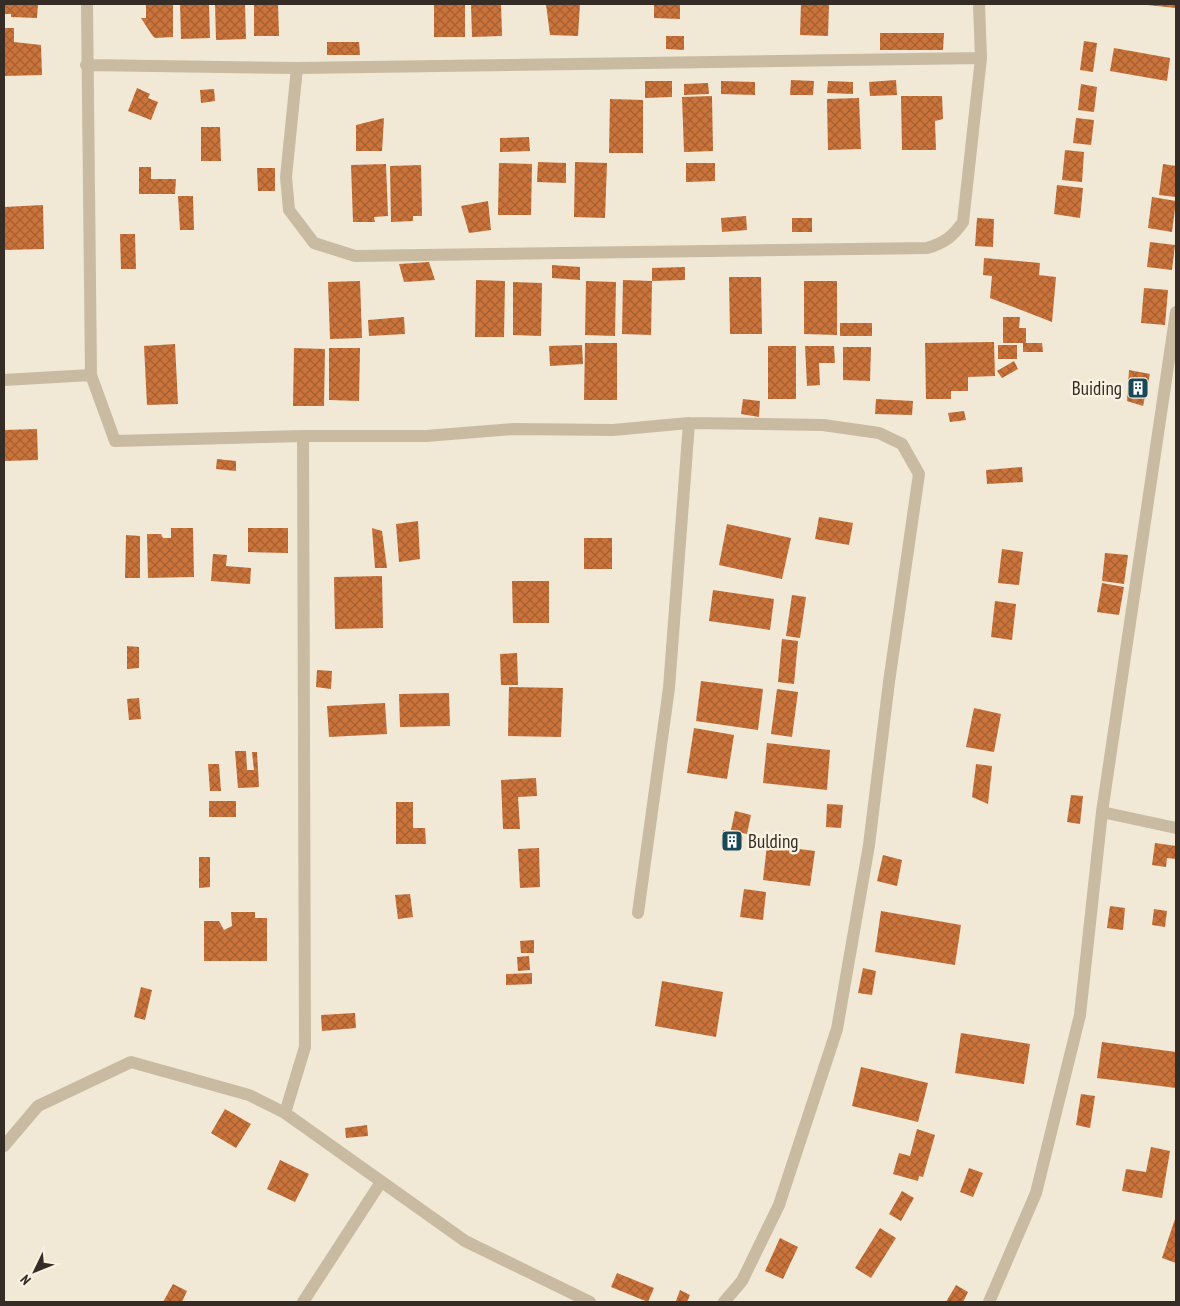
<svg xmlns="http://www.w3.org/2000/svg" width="1180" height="1306" viewBox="0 0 1180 1306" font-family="'PT Sans Narrow',sans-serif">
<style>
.building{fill:url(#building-cross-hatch)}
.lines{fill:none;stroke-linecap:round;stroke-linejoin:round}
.street{stroke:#c9baa2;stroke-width:12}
.labels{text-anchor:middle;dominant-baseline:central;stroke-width:5;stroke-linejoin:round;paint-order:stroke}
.poi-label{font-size:19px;fill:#342c25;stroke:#f9f2e2;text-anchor:end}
</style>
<defs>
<pattern id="building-cross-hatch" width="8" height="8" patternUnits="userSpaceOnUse" patternTransform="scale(1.25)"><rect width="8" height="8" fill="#ca733b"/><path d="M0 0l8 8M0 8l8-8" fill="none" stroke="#a55f31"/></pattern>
</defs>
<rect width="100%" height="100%" fill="#f1e8d6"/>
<path class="building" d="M 4,4 L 38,4 L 37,18 L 11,17 L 11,14 L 4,14 Z
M 146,4 L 173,4 L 173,37 L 155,38 L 152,35 L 141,18 L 146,18 Z
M 180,4 L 209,4 L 210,38 L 181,39 Z
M 215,4 L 245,4 L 246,39 L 216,40 Z
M 254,4 L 278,4 L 279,36 L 254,36 Z
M 434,4 L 465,4 L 465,37 L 434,37 Z
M 471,4 L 501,4 L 502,36 L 472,37 Z
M 546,4 L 580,4 L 578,36 L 550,35 Z
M 654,4 L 680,4 L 680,19 L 654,18 Z
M 801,4 L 829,4 L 828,36 L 800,35 Z
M 1147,4 L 1176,4 L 1176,8 L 1147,5 Z
M 4,28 L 14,28 L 14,42 L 41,45 L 42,75 L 4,76 Z
M 880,33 L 944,33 L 943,50 L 880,50 Z
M 666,36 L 684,36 L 684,50 L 666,49 Z
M 1084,41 L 1097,43 L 1093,72 L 1080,70 Z
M 327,42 L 359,42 L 360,55 L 327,55 Z
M 1114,48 L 1170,58 L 1167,81 L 1110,71 Z
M 791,80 L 814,81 L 813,95 L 790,95 Z
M 896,80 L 897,95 L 870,96 L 869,82 Z
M 645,81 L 672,81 L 672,97 L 645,98 Z
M 721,81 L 755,82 L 755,95 L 721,94 Z
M 828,81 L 853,82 L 853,94 L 827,93 Z
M 708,83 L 709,94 L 684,95 L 684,84 Z
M 1081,84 L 1097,87 L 1094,112 L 1078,110 Z
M 137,88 L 150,94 L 148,98 L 158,102 L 151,120 L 128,111 Z
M 214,89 L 215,101 L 201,103 L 200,90 Z
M 712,96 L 713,151 L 684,152 L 682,97 Z
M 901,96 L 942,96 L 943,119 L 935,121 L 936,150 L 902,150 Z
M 859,98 L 861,149 L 828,150 L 827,99 Z
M 610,99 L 643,100 L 643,153 L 609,153 Z
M 384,118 L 382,151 L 356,151 L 356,125 Z
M 1076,118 L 1094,120 L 1091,145 L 1073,143 Z
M 201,127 L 220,127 L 221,161 L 201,161 Z
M 529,137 L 530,151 L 500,152 L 500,138 Z
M 1065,150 L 1084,152 L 1082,182 L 1062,180 Z
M 538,162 L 566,163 L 566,183 L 537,182 Z
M 575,162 L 607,163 L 605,218 L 574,217 Z
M 499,163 L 532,164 L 531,215 L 498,215 Z
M 686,163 L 715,163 L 715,181 L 686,182 Z
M 386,164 L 388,216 L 374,217 L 375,222 L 353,222 L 351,165 Z
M 1163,164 L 1176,166 L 1176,197 L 1159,195 Z
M 421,165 L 422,216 L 413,216 L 413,221 L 391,222 L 390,166 Z
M 139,167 L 151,167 L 151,179 L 176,179 L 175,194 L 139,194 Z
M 257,168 L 275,168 L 275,191 L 258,191 Z
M 1057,185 L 1083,188 L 1080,218 L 1054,214 Z
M 178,196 L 193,196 L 194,230 L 180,230 Z
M 1152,197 L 1176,201 L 1172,232 L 1148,228 Z
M 488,201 L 491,230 L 469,233 L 461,206 Z
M 43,205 L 44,249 L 4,250 L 4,207 Z
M 746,216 L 747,230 L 722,232 L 721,218 Z
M 792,218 L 812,218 L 812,232 L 792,232 Z
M 977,218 L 994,219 L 993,247 L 975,246 Z
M 120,234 L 135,234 L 136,269 L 121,269 Z
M 1150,242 L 1175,245 L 1172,270 L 1147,267 Z
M 984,258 L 1040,263 L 1039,275 L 1056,277 L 1052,322 L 990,298 L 992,276 L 983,275 Z
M 429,262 L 435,280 L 404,282 L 399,264 Z
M 552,265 L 580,267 L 580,280 L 552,278 Z
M 685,267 L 685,280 L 652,281 L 652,268 Z
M 729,277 L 761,277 L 762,334 L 730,334 Z
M 476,280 L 505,281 L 504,337 L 475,337 Z
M 623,280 L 652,281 L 651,335 L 622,334 Z
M 360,281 L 362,338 L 330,339 L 328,282 Z
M 586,281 L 616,282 L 615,336 L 585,335 Z
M 804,281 L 837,281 L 837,335 L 804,334 Z
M 513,282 L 542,283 L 541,336 L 513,335 Z
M 1144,288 L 1168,290 L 1165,325 L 1141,323 Z
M 404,317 L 405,334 L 369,336 L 368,320 Z
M 1003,317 L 1020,317 L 1019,328 L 1026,328 L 1026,343 L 1042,343 L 1043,352 L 1023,352 L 1023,343 L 1003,343 Z
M 840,323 L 872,323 L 872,336 L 840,336 Z
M 994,342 L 995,376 L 968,377 L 968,391 L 951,391 L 951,399 L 926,399 L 925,343 Z
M 585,343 L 617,343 L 617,400 L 584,400 Z
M 175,344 L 178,404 L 147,405 L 144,346 Z
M 582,345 L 583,364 L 550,366 L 549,346 Z
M 998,345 L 1017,345 L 1017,359 L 998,359 Z
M 768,346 L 796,346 L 796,399 L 768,399 Z
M 805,346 L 834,346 L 835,363 L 819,363 L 820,385 L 807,386 Z
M 843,347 L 871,347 L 870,381 L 843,380 Z
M 294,348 L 325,349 L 324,406 L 293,406 Z
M 329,348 L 360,348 L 359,401 L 329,400 Z
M 1014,361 L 1018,369 L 1002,378 L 997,371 Z
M 1129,370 L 1150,374 L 1143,406 L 1127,401 Z
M 743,399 L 760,401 L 759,417 L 741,414 Z
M 876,399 L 913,401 L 912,415 L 875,414 Z
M 964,411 L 966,420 L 950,422 L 948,413 Z
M 37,429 L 38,460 L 4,461 L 4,430 Z
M 217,459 L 236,461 L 236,471 L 216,469 Z
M 1022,467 L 1023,482 L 987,484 L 986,470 Z
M 819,517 L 853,523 L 849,545 L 815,539 Z
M 418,521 L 420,559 L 399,562 L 396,524 Z
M 727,524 L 791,538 L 782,579 L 719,565 Z
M 171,528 L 193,528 L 194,577 L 148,578 L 147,534 L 161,534 L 163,538 L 171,538 Z
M 248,528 L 288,528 L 288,553 L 248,552 Z
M 372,528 L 382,531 L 387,568 L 375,568 Z
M 126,535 L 140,536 L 140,578 L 125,578 Z
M 584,538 L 612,538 L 612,569 L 584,569 Z
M 1002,549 L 1023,552 L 1019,585 L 998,583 Z
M 1105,553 L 1128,555 L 1124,584 L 1102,581 Z
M 213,554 L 227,555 L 226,566 L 251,568 L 250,584 L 211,581 Z
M 382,576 L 383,628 L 335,629 L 334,577 Z
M 512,581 L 549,581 L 549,623 L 513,623 Z
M 1102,583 L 1124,587 L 1119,615 L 1097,612 Z
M 713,590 L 774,599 L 770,630 L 709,621 Z
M 792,595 L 806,597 L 800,638 L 786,636 Z
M 995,601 L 1016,604 L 1012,640 L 991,637 Z
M 782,639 L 798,641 L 794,684 L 778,682 Z
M 127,646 L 139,647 L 139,668 L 127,669 Z
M 517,653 L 518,685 L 501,685 L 500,654 Z
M 317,670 L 332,671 L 331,689 L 316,687 Z
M 701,681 L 763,689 L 758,730 L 696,721 Z
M 509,687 L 563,688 L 561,737 L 508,736 Z
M 777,689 L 798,692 L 792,737 L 771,734 Z
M 449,693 L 450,726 L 400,727 L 399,694 Z
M 139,698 L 141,719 L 129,720 L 127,699 Z
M 385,703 L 387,734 L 329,737 L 327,706 Z
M 974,708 L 1001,714 L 994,752 L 966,747 Z
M 694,728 L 734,735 L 727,779 L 687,773 Z
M 767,743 L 830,750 L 827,790 L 763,783 Z
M 235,751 L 246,751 L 247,770 L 254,770 L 252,752 L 257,752 L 259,787 L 238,788 Z
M 208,764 L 219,764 L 221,791 L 210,791 Z
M 976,764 L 992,766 L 988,804 L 972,797 Z
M 536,778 L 537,796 L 518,797 L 520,829 L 503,829 L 501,780 Z
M 1071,795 L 1083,796 L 1080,824 L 1067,822 Z
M 209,801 L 236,801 L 236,817 L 209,817 Z
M 396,802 L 413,802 L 413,828 L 425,828 L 426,844 L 396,844 Z
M 827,804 L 843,805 L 841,828 L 826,827 Z
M 735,811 L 751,815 L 747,834 L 731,830 Z
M 723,830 L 743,837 L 741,849 L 721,845 Z
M 1155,843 L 1176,846 L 1176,859 L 1167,858 L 1166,867 L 1152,865 Z
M 767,845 L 815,851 L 810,886 L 763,880 Z
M 539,848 L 540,887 L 520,888 L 518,849 Z
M 883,855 L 902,860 L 897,886 L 877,881 Z
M 199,857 L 210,857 L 210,887 L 199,888 Z
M 744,889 L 766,892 L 763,920 L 740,917 Z
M 410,894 L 413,917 L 398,919 L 395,895 Z
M 1110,906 L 1125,908 L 1123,930 L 1107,928 Z
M 1154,909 L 1167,911 L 1165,927 L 1152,925 Z
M 881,911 L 961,925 L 955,965 L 875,952 Z
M 231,912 L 255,912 L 255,918 L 267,918 L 267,961 L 204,961 L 204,921 L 219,921 L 224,930 L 232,926 Z
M 534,940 L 534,953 L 521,953 L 520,941 Z
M 529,956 L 530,970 L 518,971 L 517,957 Z
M 863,968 L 876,971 L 872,995 L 858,993 Z
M 532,973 L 532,984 L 506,985 L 506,974 Z
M 662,981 L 723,992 L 716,1037 L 655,1026 Z
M 141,987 L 152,990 L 145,1020 L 134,1017 Z
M 355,1013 L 356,1028 L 322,1031 L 321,1015 Z
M 961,1033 L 1030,1044 L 1024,1084 L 955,1073 Z
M 1102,1042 L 1176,1052 L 1176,1088 L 1097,1078 Z
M 861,1067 L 928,1083 L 918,1122 L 852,1106 Z
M 1081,1094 L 1095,1096 L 1090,1128 L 1076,1125 Z
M 225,1109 L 251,1124 L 236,1148 L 211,1133 Z
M 367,1125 L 368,1136 L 346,1138 L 345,1128 Z
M 917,1129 L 935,1135 L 923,1177 L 919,1176 L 918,1181 L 893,1174 L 899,1153 L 910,1156 Z
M 1151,1147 L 1170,1151 L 1162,1198 L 1122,1191 L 1126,1169 L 1146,1172 Z
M 280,1160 L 309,1174 L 295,1202 L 267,1189 Z
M 969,1168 L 983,1173 L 973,1197 L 960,1192 Z
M 902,1191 L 914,1198 L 901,1221 L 889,1214 Z
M 1176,1216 L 1176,1263 L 1162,1258 Z
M 880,1228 L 896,1238 L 871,1278 L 855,1268 Z
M 780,1238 L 798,1247 L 783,1279 L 765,1271 Z
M 617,1273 L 654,1288 L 648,1302 L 611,1287 Z
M 173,1284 L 187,1291 L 182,1302 L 163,1302 Z
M 956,1285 L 968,1292 L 963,1302 L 946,1302 Z
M 680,1290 L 690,1295 L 687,1302 L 676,1301 Z"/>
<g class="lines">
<path class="street" d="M 87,4 L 91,375 L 115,441 L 303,436 L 426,436 L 513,429 L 613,430 L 689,423 L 823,425 L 879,433 L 902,444 L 919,474 L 889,682 L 869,845 L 837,1029 L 779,1205 L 742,1281 L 724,1302
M 86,65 L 297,68 L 981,58
M 297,68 L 286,177 L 289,210 L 314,243 L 355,256 L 927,248 C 945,243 953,236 963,222 L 981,58 L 979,4
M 4,380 L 91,375
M 1102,812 L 1176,828
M 638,913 L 669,688 L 689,423
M 285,1113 L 305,1047 L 303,436
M 4,1146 L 38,1106 L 131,1062 L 249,1095 L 285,1113 L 465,1241 L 590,1302
M 303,1302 L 381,1182
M 989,1302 L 1036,1193 L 1080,1015 L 1102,812 L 1176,312"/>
</g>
<defs>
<g id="building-square" transform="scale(1.125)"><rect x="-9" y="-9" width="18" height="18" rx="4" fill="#194956" stroke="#f9f2e2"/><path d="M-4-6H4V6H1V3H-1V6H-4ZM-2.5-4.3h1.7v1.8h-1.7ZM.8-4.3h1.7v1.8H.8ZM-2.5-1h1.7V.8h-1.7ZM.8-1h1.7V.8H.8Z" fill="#fff"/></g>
</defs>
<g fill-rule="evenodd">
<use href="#building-square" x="1138" y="388"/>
<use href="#building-square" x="732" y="841"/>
</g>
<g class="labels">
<g class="poi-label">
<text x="1122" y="388">Buiding</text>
<text x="748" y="841" text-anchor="start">Bulding</text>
</g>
</g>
<rect width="1180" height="1306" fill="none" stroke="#342c25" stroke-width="10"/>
<g transform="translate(35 1271) rotate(227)" stroke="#f9f2e2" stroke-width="4" paint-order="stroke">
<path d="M0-4L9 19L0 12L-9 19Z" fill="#342c25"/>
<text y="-8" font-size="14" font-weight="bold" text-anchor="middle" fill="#342c25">N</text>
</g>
</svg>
